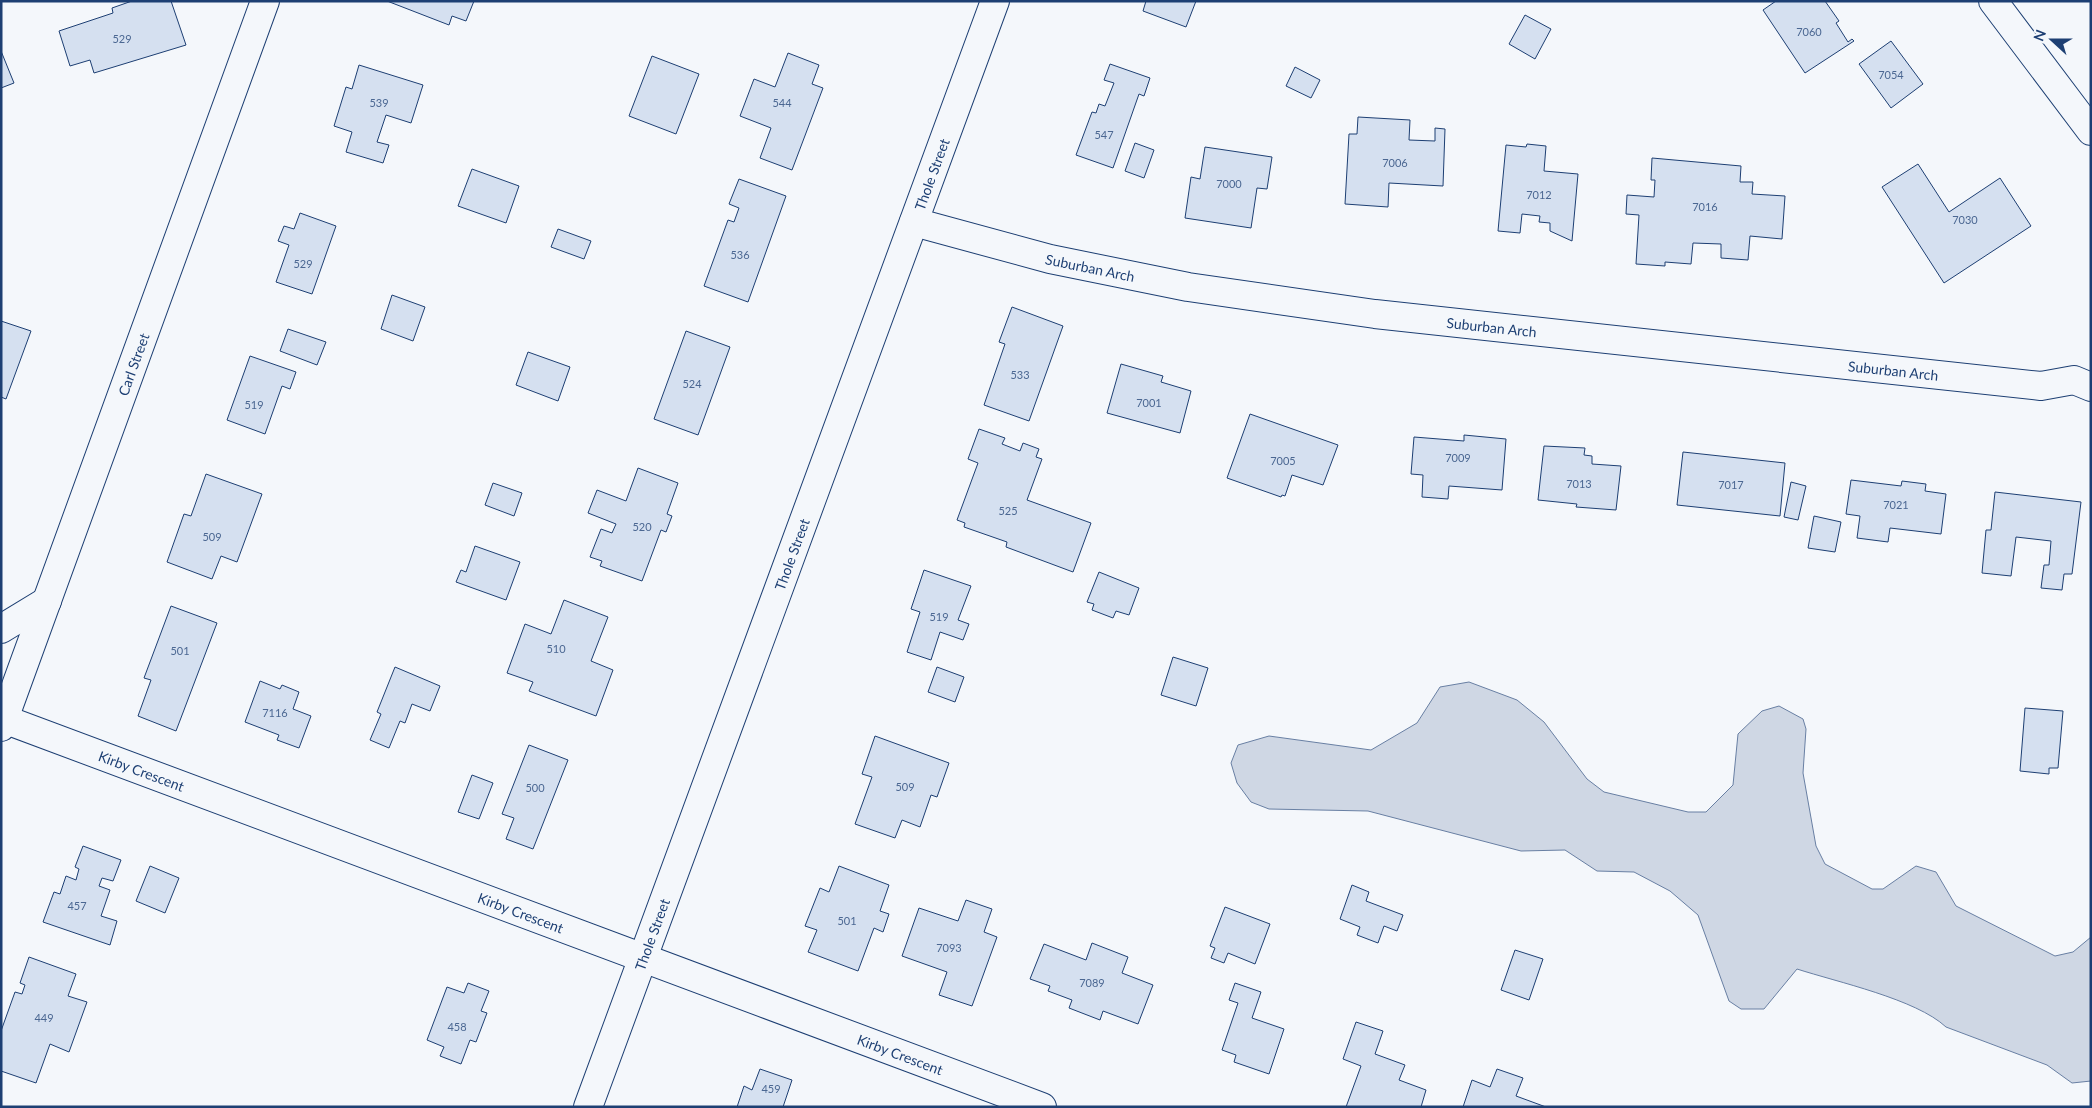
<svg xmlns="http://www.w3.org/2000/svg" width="2092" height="1108" viewBox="0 0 2092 1108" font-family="Lato,sans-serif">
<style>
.water{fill:#cfd7e4;stroke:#687fa3}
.building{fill:#d5e0f0;stroke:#1d3f73}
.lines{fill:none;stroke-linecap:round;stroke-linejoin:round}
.minor-casing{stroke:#1d3f73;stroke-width:30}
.minor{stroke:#f4f7fb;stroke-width:28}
.labels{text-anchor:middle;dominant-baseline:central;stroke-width:4;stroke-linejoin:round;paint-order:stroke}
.number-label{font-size:11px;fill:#4b6792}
.street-label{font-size:14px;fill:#1d3f73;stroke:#f4f7fb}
</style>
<rect width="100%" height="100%" fill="#f4f7fb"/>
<path class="water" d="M 1469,682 L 1517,700 L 1544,722 L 1587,779 L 1604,792 L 1688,812 L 1706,812 L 1733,785 L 1738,734 L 1762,711 L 1779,706 L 1803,719 L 1806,729 L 1803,773 L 1816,846 L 1825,864 L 1872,889 L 1883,889 L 1916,866 L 1936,872 L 1956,906 L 2055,956 L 2073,952 L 2091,937 L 2091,1081 L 2072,1083 L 2047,1065 L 1946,1027 C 1916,999 1837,982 1797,969 L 1764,1009 L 1741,1009 L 1729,1001 L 1698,915 L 1670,891 L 1634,872 L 1597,871 L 1565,850 L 1521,851 L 1368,811 L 1269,809 L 1251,802 L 1237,783 L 1231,763 L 1238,745 L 1269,736 L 1371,750 L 1417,723 L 1440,687 Z"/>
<path class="building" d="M 132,1 L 171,1 L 186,45 L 94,73 L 90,60 L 70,66 L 59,31 L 113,13 L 112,8 Z
M 387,1 L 474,1 L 466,21 L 452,16 L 449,25 Z
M 1146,1 L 1196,1 L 1186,27 L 1143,11 Z
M 1776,1 L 1825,1 L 1839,21 L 1836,23 L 1848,42 L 1852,39 L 1854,41 L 1805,73 L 1763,10 Z
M 1525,15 L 1551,29 L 1535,59 L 1509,44 Z
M 1891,41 L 1923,84 L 1891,108 L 1859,64 Z
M 1,51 L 14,83 L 1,88 Z
M 788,53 L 819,65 L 812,84 L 823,88 L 792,170 L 760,158 L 771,128 L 740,116 L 754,79 L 775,87 Z
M 652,56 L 699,74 L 676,134 L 629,116 Z
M 1110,64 L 1150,78 L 1144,96 L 1139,94 L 1113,168 L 1076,155 L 1092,112 L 1096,113 L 1099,104 L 1105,106 L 1114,83 L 1104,80 Z
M 359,65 L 423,85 L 411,123 L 386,115 L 377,142 L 389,145 L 383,163 L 346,152 L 352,132 L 334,126 L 346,87 L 352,89 Z
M 1295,67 L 1320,80 L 1311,98 L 1286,86 Z
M 1358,117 L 1410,120 L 1409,140 L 1435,141 L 1435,128 L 1445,129 L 1443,186 L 1389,183 L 1388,207 L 1345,204 L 1349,134 L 1357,134 Z
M 1135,143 L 1154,150 L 1144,178 L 1125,171 Z
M 1527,144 L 1546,146 L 1544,171 L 1578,174 L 1572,241 L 1550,231 L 1550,223 L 1539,222 L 1540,216 L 1522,214 L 1520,233 L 1498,231 L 1506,145 L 1526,147 Z
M 1205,147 L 1272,157 L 1267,189 L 1257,188 L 1251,228 L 1185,218 L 1191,177 L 1200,179 Z
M 1652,158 L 1741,166 L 1740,182 L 1753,182 L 1752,194 L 1785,196 L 1782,239 L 1750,236 L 1748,260 L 1721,258 L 1721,244 L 1693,243 L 1691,264 L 1665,262 L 1665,266 L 1636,264 L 1639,215 L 1626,214 L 1627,195 L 1654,197 L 1655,180 L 1651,180 Z
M 1918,164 L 1949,212 L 2000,178 L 2031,226 L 1944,283 L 1882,187 Z
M 472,169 L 519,186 L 506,223 L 458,206 Z
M 739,179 L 786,196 L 748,302 L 704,286 L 728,220 L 734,222 L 739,208 L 729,204 Z
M 300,213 L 336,226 L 312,294 L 276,282 L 289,245 L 278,241 L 284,226 L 294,229 Z
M 558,229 L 591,241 L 584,259 L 551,247 Z
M 392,295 L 425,307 L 413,341 L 381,329 Z
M 1012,307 L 1063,326 L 1029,421 L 984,405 L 1005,344 L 999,342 Z
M 1,321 L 31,331 L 6,399 L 1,397 Z
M 288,329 L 326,342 L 317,365 L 280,351 Z
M 686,331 L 730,347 L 698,435 L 654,419 Z
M 528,352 L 570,367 L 558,401 L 516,385 Z
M 250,356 L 296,372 L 290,389 L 282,386 L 265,434 L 227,420 Z
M 1121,364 L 1163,376 L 1161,382 L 1191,391 L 1180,433 L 1107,413 Z
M 1250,414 L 1338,445 L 1323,485 L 1292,475 L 1285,496 L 1282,495 L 1281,497 L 1227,478 Z
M 979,429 L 1005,438 L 1002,444 L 1020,451 L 1023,443 L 1039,449 L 1036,457 L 1042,459 L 1027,500 L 1091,523 L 1073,572 L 1006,547 L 1007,542 L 964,527 L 965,523 L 957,520 L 978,463 L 968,459 Z
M 1464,435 L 1506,439 L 1502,490 L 1449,486 L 1448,499 L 1422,497 L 1423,475 L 1411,474 L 1414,437 L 1464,441 Z
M 1544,446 L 1585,448 L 1584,455 L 1592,456 L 1592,464 L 1621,466 L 1616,510 L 1576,507 L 1577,504 L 1538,500 Z
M 1683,452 L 1785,463 L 1780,516 L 1677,505 Z
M 638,468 L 678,483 L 667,514 L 672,516 L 666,532 L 661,530 L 642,581 L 600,566 L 602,561 L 590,557 L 601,529 L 612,533 L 616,524 L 588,513 L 597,490 L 626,501 Z
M 206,474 L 262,494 L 237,562 L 221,556 L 212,579 L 167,562 L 184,514 L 191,516 Z
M 1851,480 L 1901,486 L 1902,481 L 1926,484 L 1925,491 L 1946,494 L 1941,534 L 1890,528 L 1888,542 L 1857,538 L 1860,516 L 1846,514 Z
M 1791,482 L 1806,486 L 1798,520 L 1784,517 Z
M 493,483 L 522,493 L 514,516 L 485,505 Z
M 1995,492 L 2081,502 L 2072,574 L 2064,574 L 2062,590 L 2041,588 L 2044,565 L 2049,565 L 2051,541 L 2016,537 L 2011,576 L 1982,573 L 1986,530 L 1991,530 Z
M 1814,516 L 1841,522 L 1835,552 L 1808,548 Z
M 475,546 L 520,562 L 506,600 L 456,582 L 461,570 L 466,572 Z
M 924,570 L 971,586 L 958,620 L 969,624 L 963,640 L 940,632 L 931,660 L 907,652 L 920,612 L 911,609 Z
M 1099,572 L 1139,588 L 1129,615 L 1116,611 L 1113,618 L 1092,610 L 1094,604 L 1087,602 Z
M 564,600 L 608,617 L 591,661 L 613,670 L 596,716 L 529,691 L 533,682 L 507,673 L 525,624 L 551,634 Z
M 171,606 L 217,623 L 176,731 L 138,716 L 151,680 L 144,678 Z
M 1173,657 L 1208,668 L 1196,706 L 1161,695 Z
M 395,667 L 440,686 L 430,711 L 412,704 L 405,723 L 400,721 L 389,748 L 370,740 L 381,714 L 377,712 Z
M 937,667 L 964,677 L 955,702 L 928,692 Z
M 260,681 L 280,689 L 282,685 L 299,692 L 293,709 L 311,716 L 299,748 L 277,740 L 279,735 L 245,722 Z
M 2025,708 L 2063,711 L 2058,768 L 2049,768 L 2049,774 L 2020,771 Z
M 875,736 L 949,763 L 937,797 L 931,795 L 920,827 L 902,820 L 895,838 L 855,824 L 872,777 L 862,774 Z
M 529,745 L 568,760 L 533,849 L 506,839 L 514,818 L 502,814 Z
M 472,775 L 493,783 L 479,819 L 458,812 Z
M 83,846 L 121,860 L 113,881 L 102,878 L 99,886 L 110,890 L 101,916 L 117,921 L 110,945 L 43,922 L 54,892 L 60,894 L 66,876 L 76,880 L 79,869 L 75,867 Z
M 150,866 L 179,878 L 165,913 L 136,901 Z
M 839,866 L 889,885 L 880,911 L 889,914 L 883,932 L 874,928 L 858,971 L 808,952 L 817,930 L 805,926 L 820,888 L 829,892 Z
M 1352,885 L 1369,892 L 1366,901 L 1403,915 L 1397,931 L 1384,926 L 1378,943 L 1357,935 L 1360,927 L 1340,919 Z
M 966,900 L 992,909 L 984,932 L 997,937 L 972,1006 L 939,995 L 947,972 L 902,956 L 919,908 L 958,921 Z
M 1225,907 L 1270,924 L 1255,964 L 1228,953 L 1224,963 L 1211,958 L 1215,948 L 1210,946 Z
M 1092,943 L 1128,957 L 1122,973 L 1153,985 L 1138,1024 L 1103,1011 L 1100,1020 L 1069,1008 L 1072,1000 L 1048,991 L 1050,986 L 1030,979 L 1044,944 L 1086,960 Z
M 1515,950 L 1543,959 L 1529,1000 L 1501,990 Z
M 29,957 L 76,974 L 68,996 L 87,1002 L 69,1052 L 50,1044 L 36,1083 L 1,1071 L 1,1031 L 15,992 L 22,994 L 25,985 L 20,983 Z
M 468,983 L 489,991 L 481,1011 L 487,1013 L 476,1042 L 470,1040 L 461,1064 L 440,1056 L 444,1047 L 427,1040 L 447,987 L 464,993 Z
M 1235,983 L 1261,992 L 1252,1018 L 1284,1029 L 1269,1074 L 1234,1062 L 1236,1055 L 1222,1050 L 1238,1003 L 1229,1000 Z
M 1356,1022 L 1383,1031 L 1375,1054 L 1405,1065 L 1399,1080 L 1426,1090 L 1421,1107 L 1346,1107 L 1361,1066 L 1343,1059 Z
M 760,1069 L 792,1080 L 783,1107 L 737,1107 L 744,1086 L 752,1090 Z
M 1497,1069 L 1523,1078 L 1516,1096 L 1546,1107 L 1463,1107 L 1472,1080 L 1490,1087 Z"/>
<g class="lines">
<g class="minor-casing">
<g id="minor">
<path d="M 1993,1 L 2091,131"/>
<path id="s1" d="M 914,222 L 1050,259 L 1188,287 L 1375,314 L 2041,386 L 2074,380 L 2091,387"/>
<path d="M 1,629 L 47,601"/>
<path id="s2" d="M 1,718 L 1042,1107"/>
<path id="s3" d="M 1,727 L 265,1"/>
<path id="s4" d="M 588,1107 L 995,1"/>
</g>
</g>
<use href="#minor" class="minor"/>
</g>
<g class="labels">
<g class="number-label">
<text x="1809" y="31">7060</text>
<text x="122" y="38">529</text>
<text x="1891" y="74">7054</text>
<text x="379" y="102">539</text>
<text x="782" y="102">544</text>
<text x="1104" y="134">547</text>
<text x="1395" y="162">7006</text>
<text x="1229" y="183">7000</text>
<text x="1539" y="194">7012</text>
<text x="1705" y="206">7016</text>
<text x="1965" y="219">7030</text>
<text x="740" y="254">536</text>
<text x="303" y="263">529</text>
<text x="1020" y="374">533</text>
<text x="692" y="383">524</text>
<text x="1149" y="402">7001</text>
<text x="254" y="404">519</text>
<text x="1458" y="457">7009</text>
<text x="1283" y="460">7005</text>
<text x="1579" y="483">7013</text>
<text x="1731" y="484">7017</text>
<text x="1896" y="504">7021</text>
<text x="1008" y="510">525</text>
<text x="642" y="526">520</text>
<text x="212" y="536">509</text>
<text x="939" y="616">519</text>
<text x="556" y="648">510</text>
<text x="180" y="650">501</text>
<text x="275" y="712">7116</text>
<text x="905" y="786">509</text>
<text x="535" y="787">500</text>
<text x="77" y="905">457</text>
<text x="847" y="920">501</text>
<text x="949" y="947">7093</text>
<text x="1092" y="982">7089</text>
<text x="44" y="1017">449</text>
<text x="457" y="1026">458</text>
<text x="771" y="1088">459</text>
</g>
<g class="street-label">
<text stroke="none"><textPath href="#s4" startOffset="994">Thole Street</textPath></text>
<text stroke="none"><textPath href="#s1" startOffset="182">Suburban Arch</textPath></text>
<text stroke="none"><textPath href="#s1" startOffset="588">Suburban Arch</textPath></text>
<text stroke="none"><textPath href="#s3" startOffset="386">Carl Street</textPath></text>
<text stroke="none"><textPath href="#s1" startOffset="992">Suburban Arch</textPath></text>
<text stroke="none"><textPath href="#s4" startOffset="589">Thole Street</textPath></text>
<text stroke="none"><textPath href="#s2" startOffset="150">Kirby Crescent</textPath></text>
<text stroke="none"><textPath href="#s2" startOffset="555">Kirby Crescent</textPath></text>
<text stroke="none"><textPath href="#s4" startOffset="184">Thole Street</textPath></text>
<text stroke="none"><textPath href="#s2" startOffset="960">Kirby Crescent</textPath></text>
</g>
</g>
<rect width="2092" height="1108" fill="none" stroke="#1d3f73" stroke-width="5"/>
<g transform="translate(2052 40) rotate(291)" stroke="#f4f7fb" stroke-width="4" paint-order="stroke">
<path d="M0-4L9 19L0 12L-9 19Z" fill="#1d3f73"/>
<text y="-8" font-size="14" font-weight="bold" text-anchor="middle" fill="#1d3f73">N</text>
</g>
</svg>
